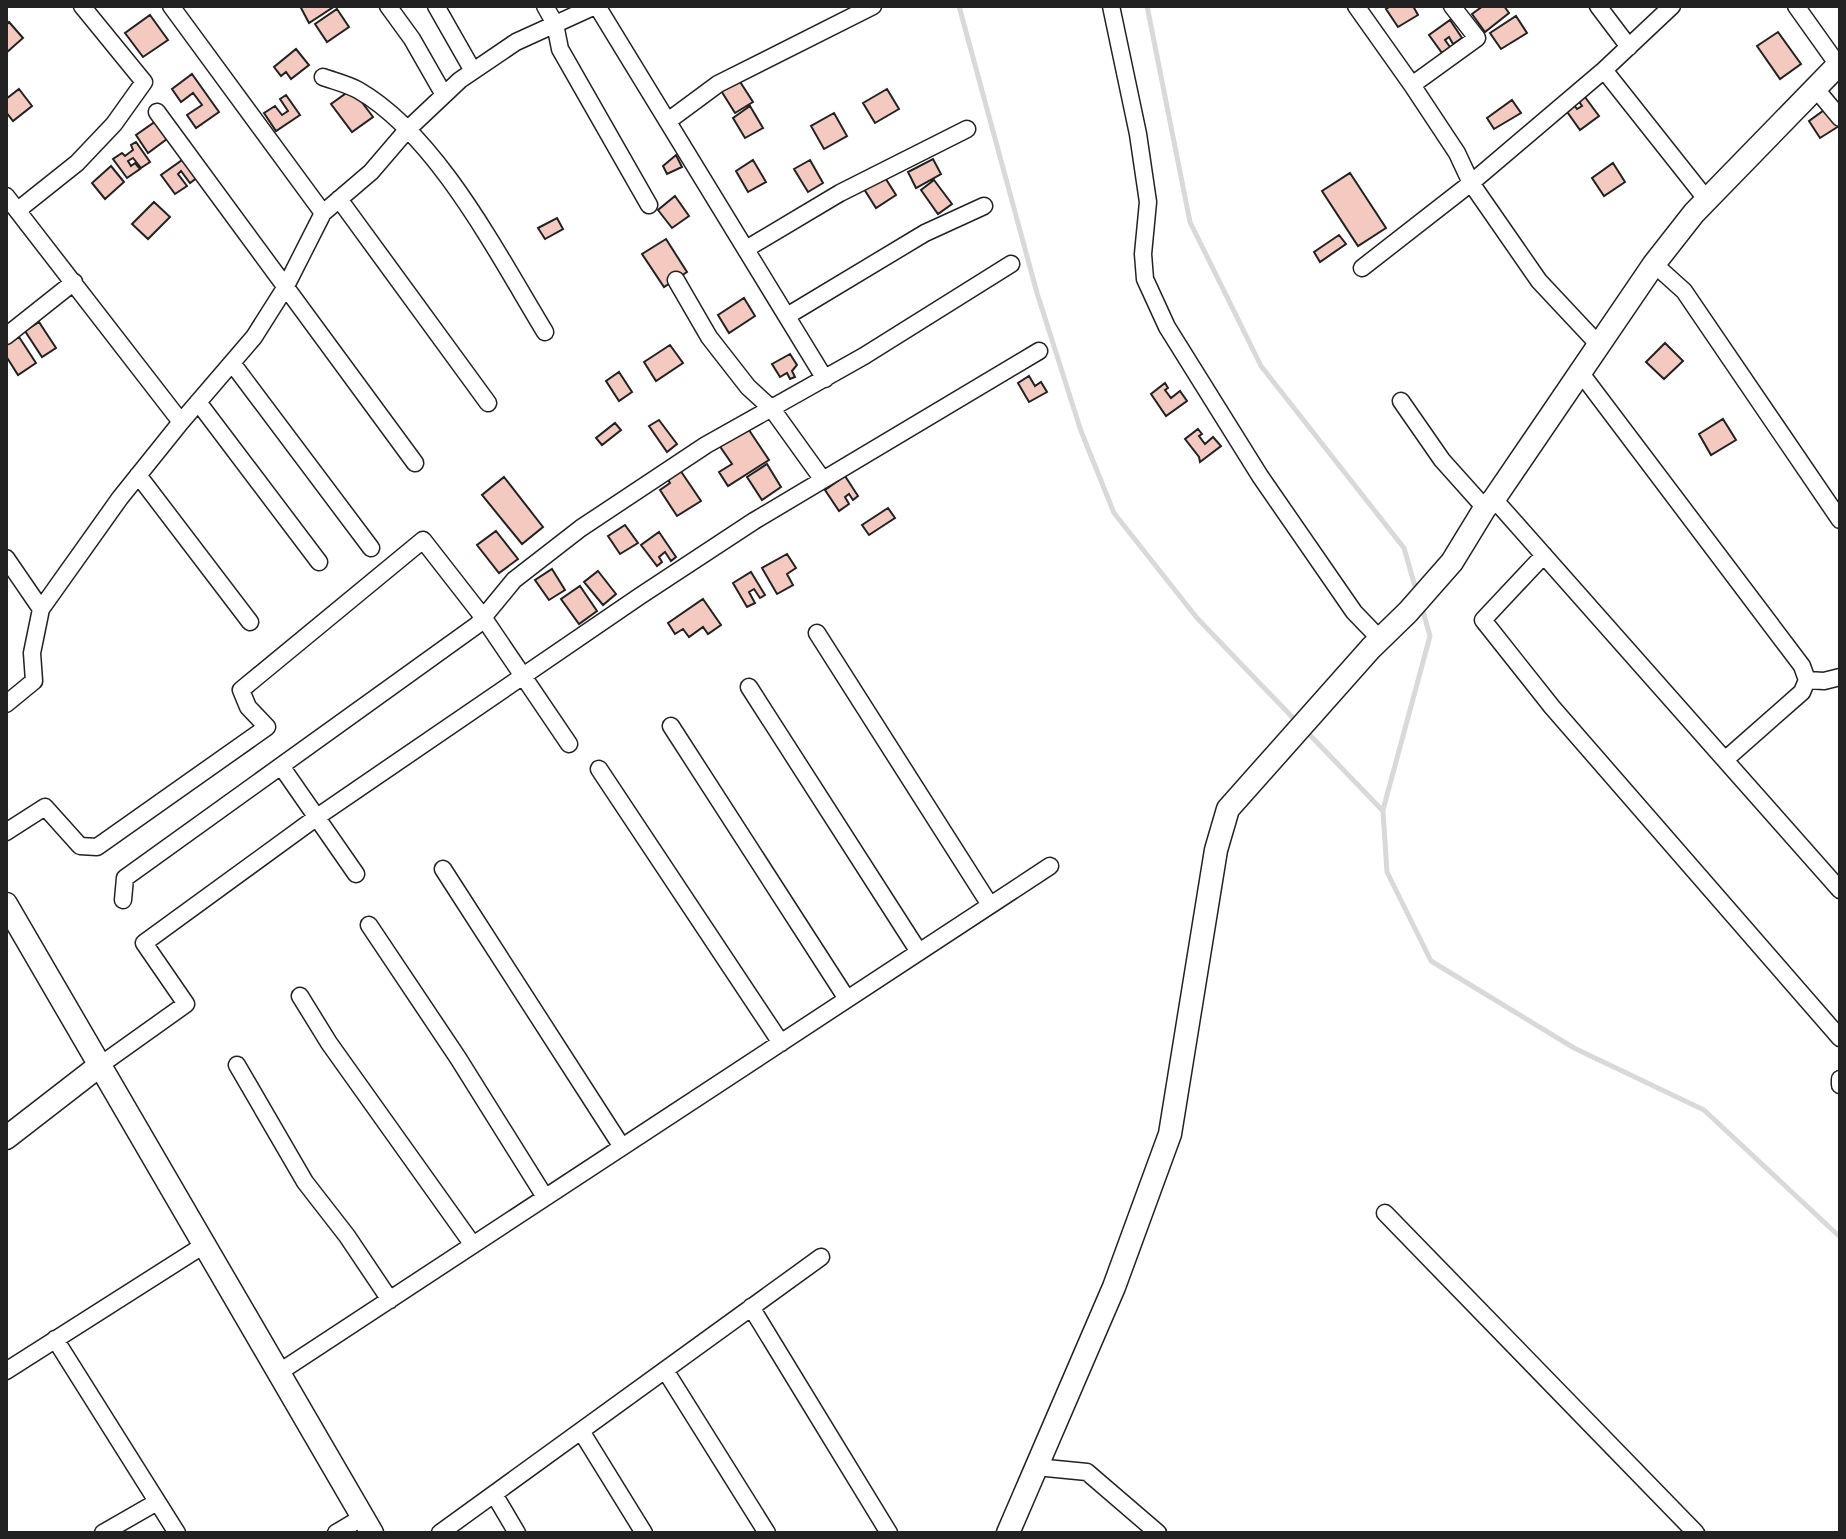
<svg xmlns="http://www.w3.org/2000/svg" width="1846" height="1539" viewBox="0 0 1846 1539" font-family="Mulish,sans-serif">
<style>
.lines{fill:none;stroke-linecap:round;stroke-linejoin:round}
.stream{stroke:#d9d9d9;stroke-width:5}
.building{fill:#f3c9c0;stroke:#222;stroke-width:2}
.street-casing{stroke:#222;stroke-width:19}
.secondary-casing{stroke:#222;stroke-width:25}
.street{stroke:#fff;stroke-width:16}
.secondary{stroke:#fff;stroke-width:22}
</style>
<rect width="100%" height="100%" fill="#fff"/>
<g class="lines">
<path class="stream" d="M 959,6 L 1037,293 L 1081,431 L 1114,513 L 1197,618 L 1296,721
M 1147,6 L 1190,222 L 1261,366 L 1404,548 L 1416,590
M 1306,731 L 1383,811 L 1387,872 L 1431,961 L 1574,1048 L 1704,1110 L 1840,1237
M 1383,810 L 1430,636 L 1422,608"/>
</g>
<path class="building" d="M 300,6 L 335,6 L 309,23 Z
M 1391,6 L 1413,6 L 1418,15 L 1398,27 L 1386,9 Z
M 1483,6 L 1504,6 L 1509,13 L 1485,32 L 1472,14 Z
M 337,9 L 349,27 L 327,42 L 315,24 Z
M 150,15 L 168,40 L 143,57 L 125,33 Z
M 1516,16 L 1527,33 L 1501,49 L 1490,33 Z
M 1450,20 L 1462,38 L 1453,44 L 1449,37 L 1445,40 L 1450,47 L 1442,53 L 1429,35 Z
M 9,22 L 23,38 L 6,53 L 6,25 Z
M 1778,32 L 1801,64 L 1780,79 L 1757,46 Z
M 296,49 L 309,65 L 291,79 L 286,72 L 281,76 L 274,67 Z
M 192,74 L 219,112 L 196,128 L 187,115 L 202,105 L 193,93 L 181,102 L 172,89 Z
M 737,77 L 753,102 L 735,113 L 720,89 Z
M 19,89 L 32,106 L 13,121 L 6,112 L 6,99 Z
M 352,89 L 373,117 L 352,132 L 331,104 Z
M 887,89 L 899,109 L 875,123 L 863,103 Z
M 1582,93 L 1599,116 L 1580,130 L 1563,106 L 1571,101 L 1577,109 L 1582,106 L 1576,97 Z
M 286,95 L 300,115 L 276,131 L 264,113 L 275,106 L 282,115 L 288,111 L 280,99 Z
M 1512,100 L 1521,113 L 1494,129 L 1487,118 Z
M 750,106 L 763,128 L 745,138 L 733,118 Z
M 1827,108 L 1839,126 L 1820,138 L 1809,121 Z
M 834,113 L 847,136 L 824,149 L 811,126 Z
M 159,119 L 171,136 L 148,153 L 136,135 Z
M 136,142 L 150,162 L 141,168 L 133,158 L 128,161 L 131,166 L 135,163 L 140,169 L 127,178 L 113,159 L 122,153 L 125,156 L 133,150 L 131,145 Z
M 676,155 L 682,167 L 667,174 L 663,166 Z
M 185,158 L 198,177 L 190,183 L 181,171 L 178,174 L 187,186 L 175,194 L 161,175 Z
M 933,159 L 941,174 L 916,188 L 908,172 Z
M 753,160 L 766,182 L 748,192 L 736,171 Z
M 810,160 L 823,183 L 808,192 L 794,169 Z
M 1613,163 L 1625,182 L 1604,196 L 1592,178 Z
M 111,166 L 124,182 L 105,199 L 92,183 Z
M 1350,173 L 1386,228 L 1358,246 L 1322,191 Z
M 884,176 L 896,195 L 876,208 L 864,189 Z
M 934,180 L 952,204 L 938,214 L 921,190 Z
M 675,196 L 689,216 L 672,228 L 658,210 Z
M 154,202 L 170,217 L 148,239 L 132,224 Z
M 557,218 L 563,229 L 545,239 L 538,228 Z
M 1339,235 L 1346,244 L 1320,262 L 1314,252 Z
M 666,239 L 687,272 L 664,287 L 642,254 Z
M 744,298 L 755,316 L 729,333 L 718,315 Z
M 39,322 L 56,348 L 42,357 L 25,331 Z
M 19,337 L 36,363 L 18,375 L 6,356 L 6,345 Z
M 1665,343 L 1683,361 L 1664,379 L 1646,362 Z
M 670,345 L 683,363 L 656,381 L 644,362 Z
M 790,354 L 797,365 L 792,371 L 795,377 L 790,379 L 787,373 L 780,377 L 772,364 Z
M 619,372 L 632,392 L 619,401 L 606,381 Z
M 1029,376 L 1035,386 L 1041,382 L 1047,392 L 1029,402 L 1018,383 Z
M 1165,383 L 1168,388 L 1165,390 L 1171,398 L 1180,391 L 1187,401 L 1166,416 L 1151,394 Z
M 1723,419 L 1736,440 L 1711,455 L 1699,434 Z
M 659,420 L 677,444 L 667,452 L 649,426 Z
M 615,423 L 621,430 L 602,445 L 596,438 Z
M 747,427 L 769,460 L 728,486 L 719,472 L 732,464 L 719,445 Z
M 1198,429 L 1202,434 L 1199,436 L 1205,444 L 1213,437 L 1221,446 L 1200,462 L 1199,457 L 1185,439 Z
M 767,464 L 781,487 L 762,500 L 747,477 Z
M 680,470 L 701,501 L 677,516 L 660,490 L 670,483 L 667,478 Z
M 845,476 L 858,496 L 853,500 L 849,494 L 845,497 L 849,504 L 839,511 L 825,490 Z
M 504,477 L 543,527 L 522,544 L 482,495 Z
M 888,508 L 895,518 L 869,535 L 862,525 Z
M 625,525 L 638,543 L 620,554 L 608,536 Z
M 496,531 L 518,559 L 499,573 L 477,545 Z
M 659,532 L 676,557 L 671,561 L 665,552 L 659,557 L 662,562 L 657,566 L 641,545 Z
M 787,554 L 796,568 L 787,574 L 793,585 L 777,594 L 762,568 Z
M 552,569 L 565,590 L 549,600 L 535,580 Z
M 598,571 L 616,594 L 603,605 L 584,582 Z
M 751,572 L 765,595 L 760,598 L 754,589 L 749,592 L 755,603 L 747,607 L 733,583 Z
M 580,586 L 597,611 L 579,624 L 561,599 Z
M 703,599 L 721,625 L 708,634 L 703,627 L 689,637 L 683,629 L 675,634 L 668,623 Z"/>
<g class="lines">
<g class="street-casing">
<path id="street" d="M 171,6 L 323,213
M 388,6 L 412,39 L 444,95
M 436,6 L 473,71
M 545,6 L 555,24 L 560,49 L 649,205
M 597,6 L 825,379
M 1111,6 L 1138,134 L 1148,202 L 1143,254 L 1145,279 L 1167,327 L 1260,476 L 1354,612 L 1380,639
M 1356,6 L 1412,85 L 1457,153 L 1471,183 L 1539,281 L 1599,345
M 1598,6 L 1629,47
M 1796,6 L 1838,65
M 1604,70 L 1707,200
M 323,77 C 334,81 347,84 358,90 C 437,135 498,255 545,332
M 1412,85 L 1477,38 L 1452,6
M 1816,89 L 1840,118
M 157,112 L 415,463
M 668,121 L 718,84 L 873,6
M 6,196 L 181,422
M 339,199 L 488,403
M 18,210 L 77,163 L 114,124 L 144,82 L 82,6
M 746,249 L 840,193 L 967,129
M 1654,264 L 1684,291 L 1840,520
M 1362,268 L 1471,183 L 1604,70 L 1672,6
M 676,280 L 709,337 L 748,387 L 772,409 L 823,480
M 787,316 L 925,233 L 984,206
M 6,336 L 74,282
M 232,363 L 371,548
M 1580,372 L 1802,666 L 1807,680 L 1802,692 L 1726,759
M 1401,401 L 1442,460 L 1485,508
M 198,402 L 319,562
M 138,475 L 250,622
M 1494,499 L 1840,890
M 1544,555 L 1483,620 L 1552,707 L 1840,1038
M 6,558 L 41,609
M 817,633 L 990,905
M 1807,680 L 1824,681 L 1840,677
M 749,687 L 919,952
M 6,704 L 34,681 L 32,653 L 41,609 L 120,498 L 181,422 L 254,337 L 285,288 L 323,213 L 371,172 L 407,130 L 460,80 L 516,42 L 595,6
M 671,726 L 847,999
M 281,766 L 356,874
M 599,769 L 781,1043
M 6,832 L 45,807 L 80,846 L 97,847 L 267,727 L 248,707 L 241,690 L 423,540 L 483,617 L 569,744
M 443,869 L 622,1147
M 123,900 L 125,878 L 477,625 L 514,580 L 581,528 L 706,445 L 864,356 L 1011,264
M 369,925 L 458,1058 L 545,1197
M 300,996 L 329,1043 L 473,1245
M 237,1065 L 305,1182 L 347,1236 L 390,1300
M 99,1066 L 186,1004 L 144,943 L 317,817 L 640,596 L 754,521 L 1039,351
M 1840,1079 L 1840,1085
M 1385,1213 L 1696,1533
M 751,1307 L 889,1533
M 55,1339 L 177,1533
M 665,1370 L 767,1533
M 6,1371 L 204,1245
M 278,1373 L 1050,866
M 581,1431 L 644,1533
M 1036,1467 L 1087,1472 L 1158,1533
M 494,1494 L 517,1533
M 103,1533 L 157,1502
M 336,1533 L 363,1517
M 440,1533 L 821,1257"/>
</g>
<g class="secondary-casing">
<path id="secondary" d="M 6,904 L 372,1533
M 6,1138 L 99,1066
M 1008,1533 L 1114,1287 L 1170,1134 L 1216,850 L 1228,809 L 1371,648 L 1408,612 L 1452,562 L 1485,508 L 1494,499 L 1654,264 L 1694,213 L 1840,63"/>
</g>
<use href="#street" class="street"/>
<use href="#secondary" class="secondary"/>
</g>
<rect width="1846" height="1539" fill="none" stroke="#222222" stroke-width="16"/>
</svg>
